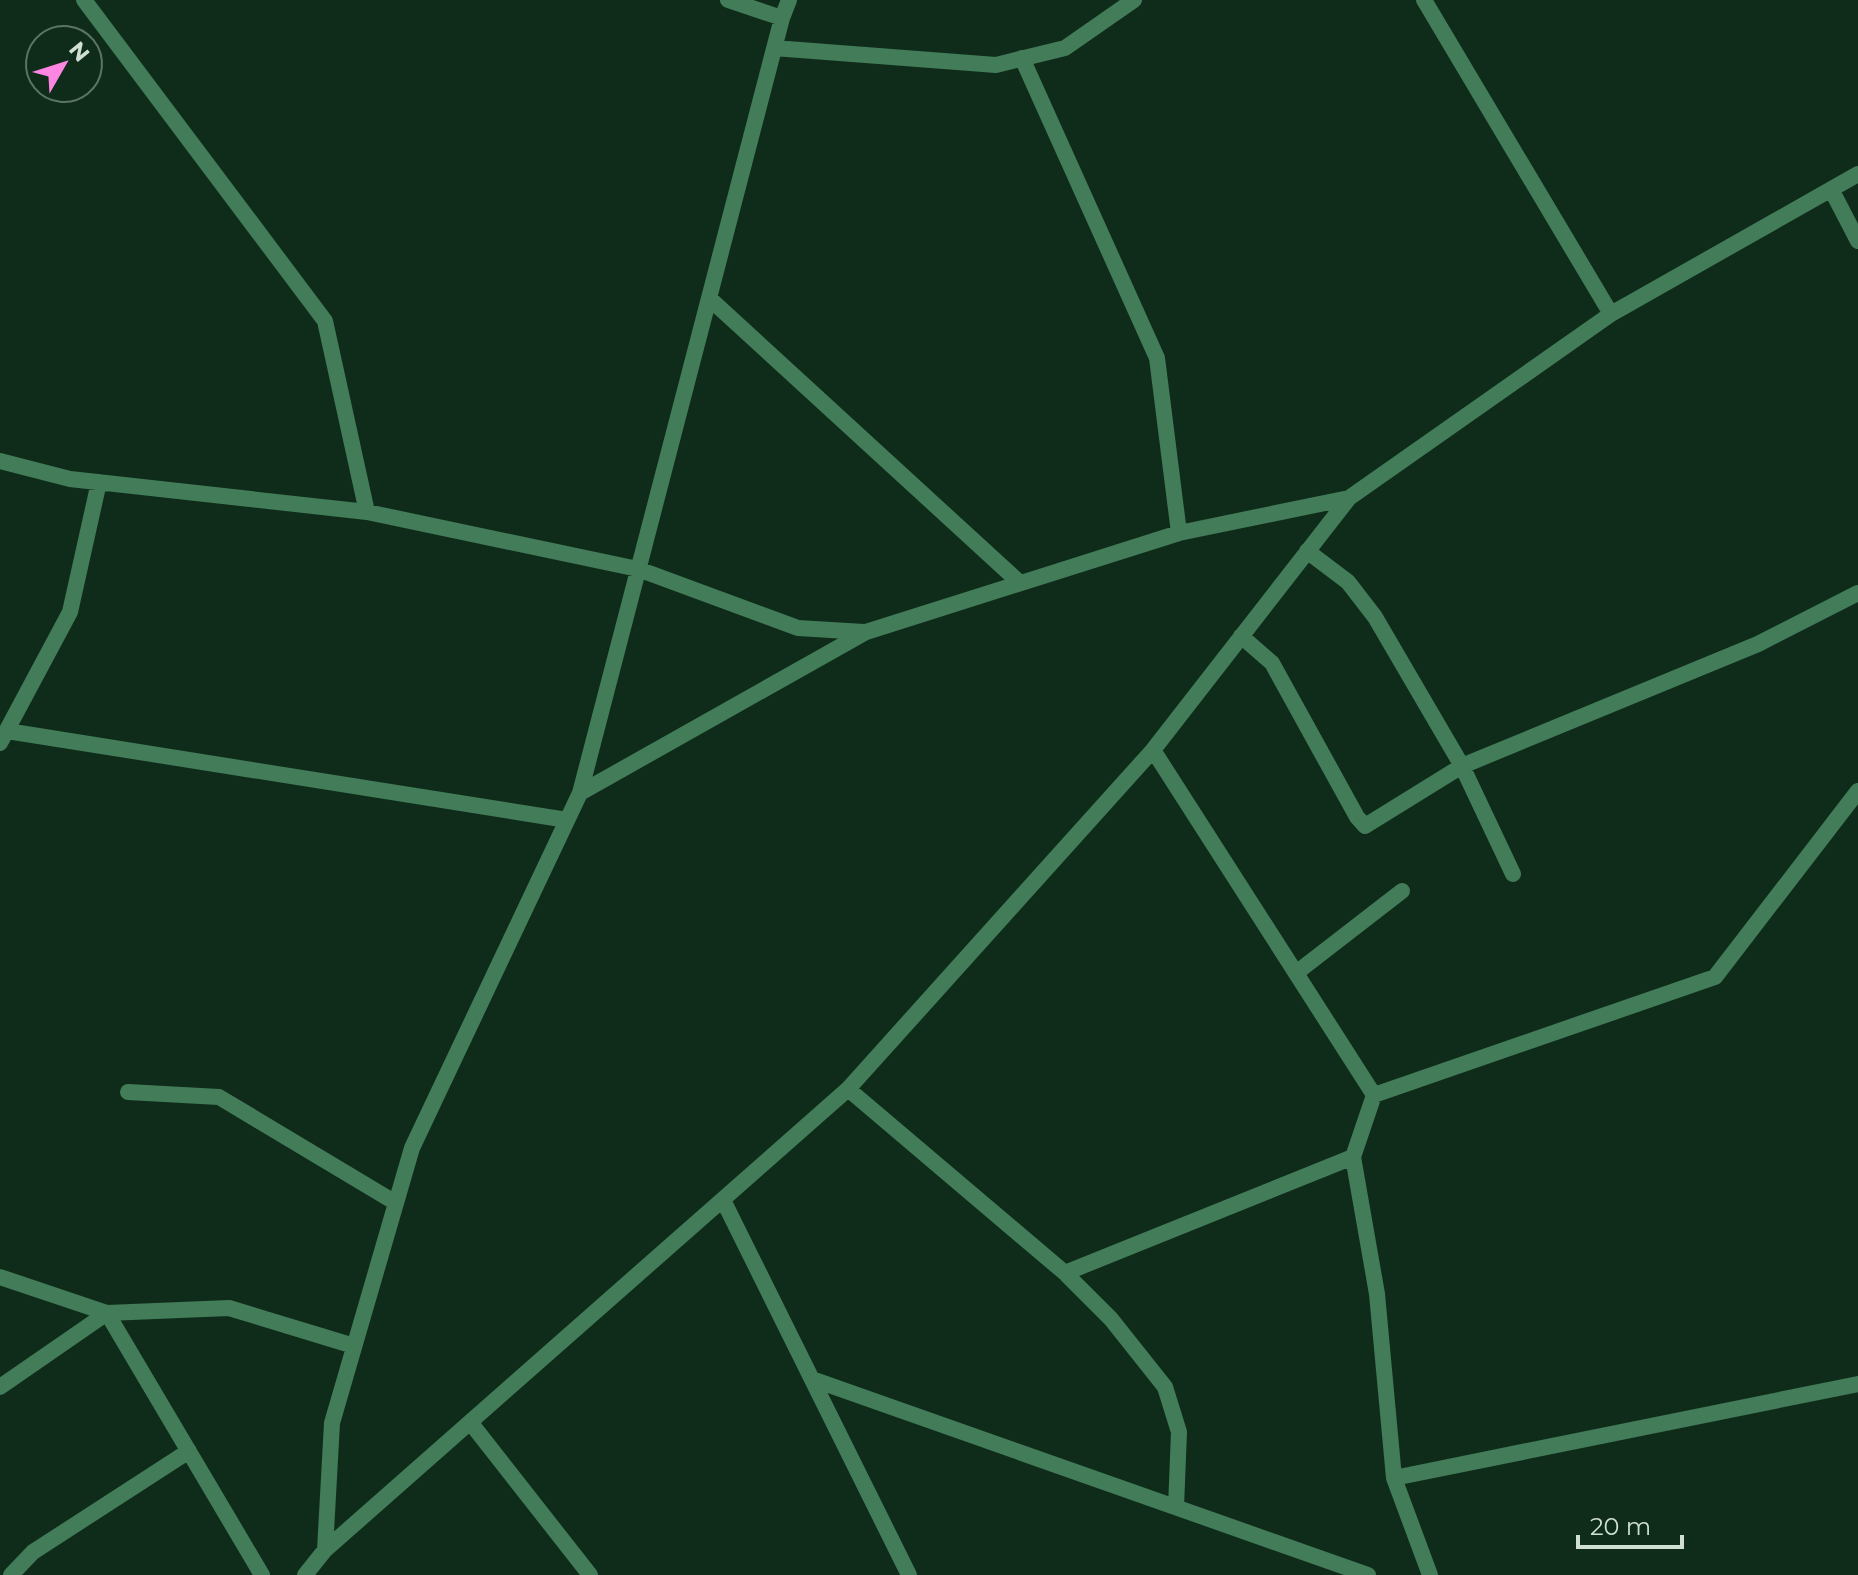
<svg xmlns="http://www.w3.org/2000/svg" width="1858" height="1575" viewBox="0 0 1858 1575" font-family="Montserrat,sans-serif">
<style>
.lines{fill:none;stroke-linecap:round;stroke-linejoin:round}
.service{stroke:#427c58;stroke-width:16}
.minor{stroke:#427c58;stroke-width:16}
</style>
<rect width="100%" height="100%" fill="#0f2c1b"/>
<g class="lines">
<path class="service" d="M 1296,973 L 1402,891"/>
<path class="minor" d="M 84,0 L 325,321 L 367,512 L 638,569 L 798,628 L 864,632
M 728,0 L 782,18
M 1424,0 L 1611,314
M 774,48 L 996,65 L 1065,48 L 1134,0
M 1022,58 L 1157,358 L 1179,533
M 1831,189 L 1858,241
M 709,298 L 1020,583
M 0,461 L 70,479 L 367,512
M 1307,551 L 1348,582 L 1375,617 L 1462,766 L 1513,874
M 1241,636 L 1272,663 L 1357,817 L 1365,826 L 1462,766 L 1758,644 L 1858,593
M 7,731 L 567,820
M 0,743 L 70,612 L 99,482
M 1153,750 L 1374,1095 L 1715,977 L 1858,791
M 580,793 L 866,632 L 1179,533 L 1349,498 L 1611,314 L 1858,174
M 848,1089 L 1065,1273 L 1111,1319 L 1165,1387 L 1179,1432 L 1176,1507
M 128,1092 L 219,1097 L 396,1203
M 1374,1095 L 1353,1157 L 1377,1294 L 1394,1478 L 1430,1575
M 723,1200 L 909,1575
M 1065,1273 L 1353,1157
M 0,1277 L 107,1313 L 229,1308 L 354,1346
M 812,1379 L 1368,1575
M 0,1387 L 107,1313 L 262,1575
M 470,1422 L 590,1575
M 1394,1478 L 1858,1384
M 325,1550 L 332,1423 L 412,1148 L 580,793 L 782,18 L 789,0
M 11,1575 L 33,1552 L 189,1451
M 305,1575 L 325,1550 L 848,1089 L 1153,750 L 1349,498"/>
</g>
<g transform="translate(64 64) rotate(51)"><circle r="38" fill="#0f2c1b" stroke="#5c7465" stroke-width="2"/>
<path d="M0-6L14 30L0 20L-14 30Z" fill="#fd86e2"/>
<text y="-12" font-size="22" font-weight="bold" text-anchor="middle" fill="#cfdfd4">N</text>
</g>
<path d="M1578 1535v12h104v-12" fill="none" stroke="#cfdfd4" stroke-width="4"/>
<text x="1590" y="1535" font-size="24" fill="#cfdfd4" stroke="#0f2c1b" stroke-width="6" paint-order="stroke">20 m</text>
</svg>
